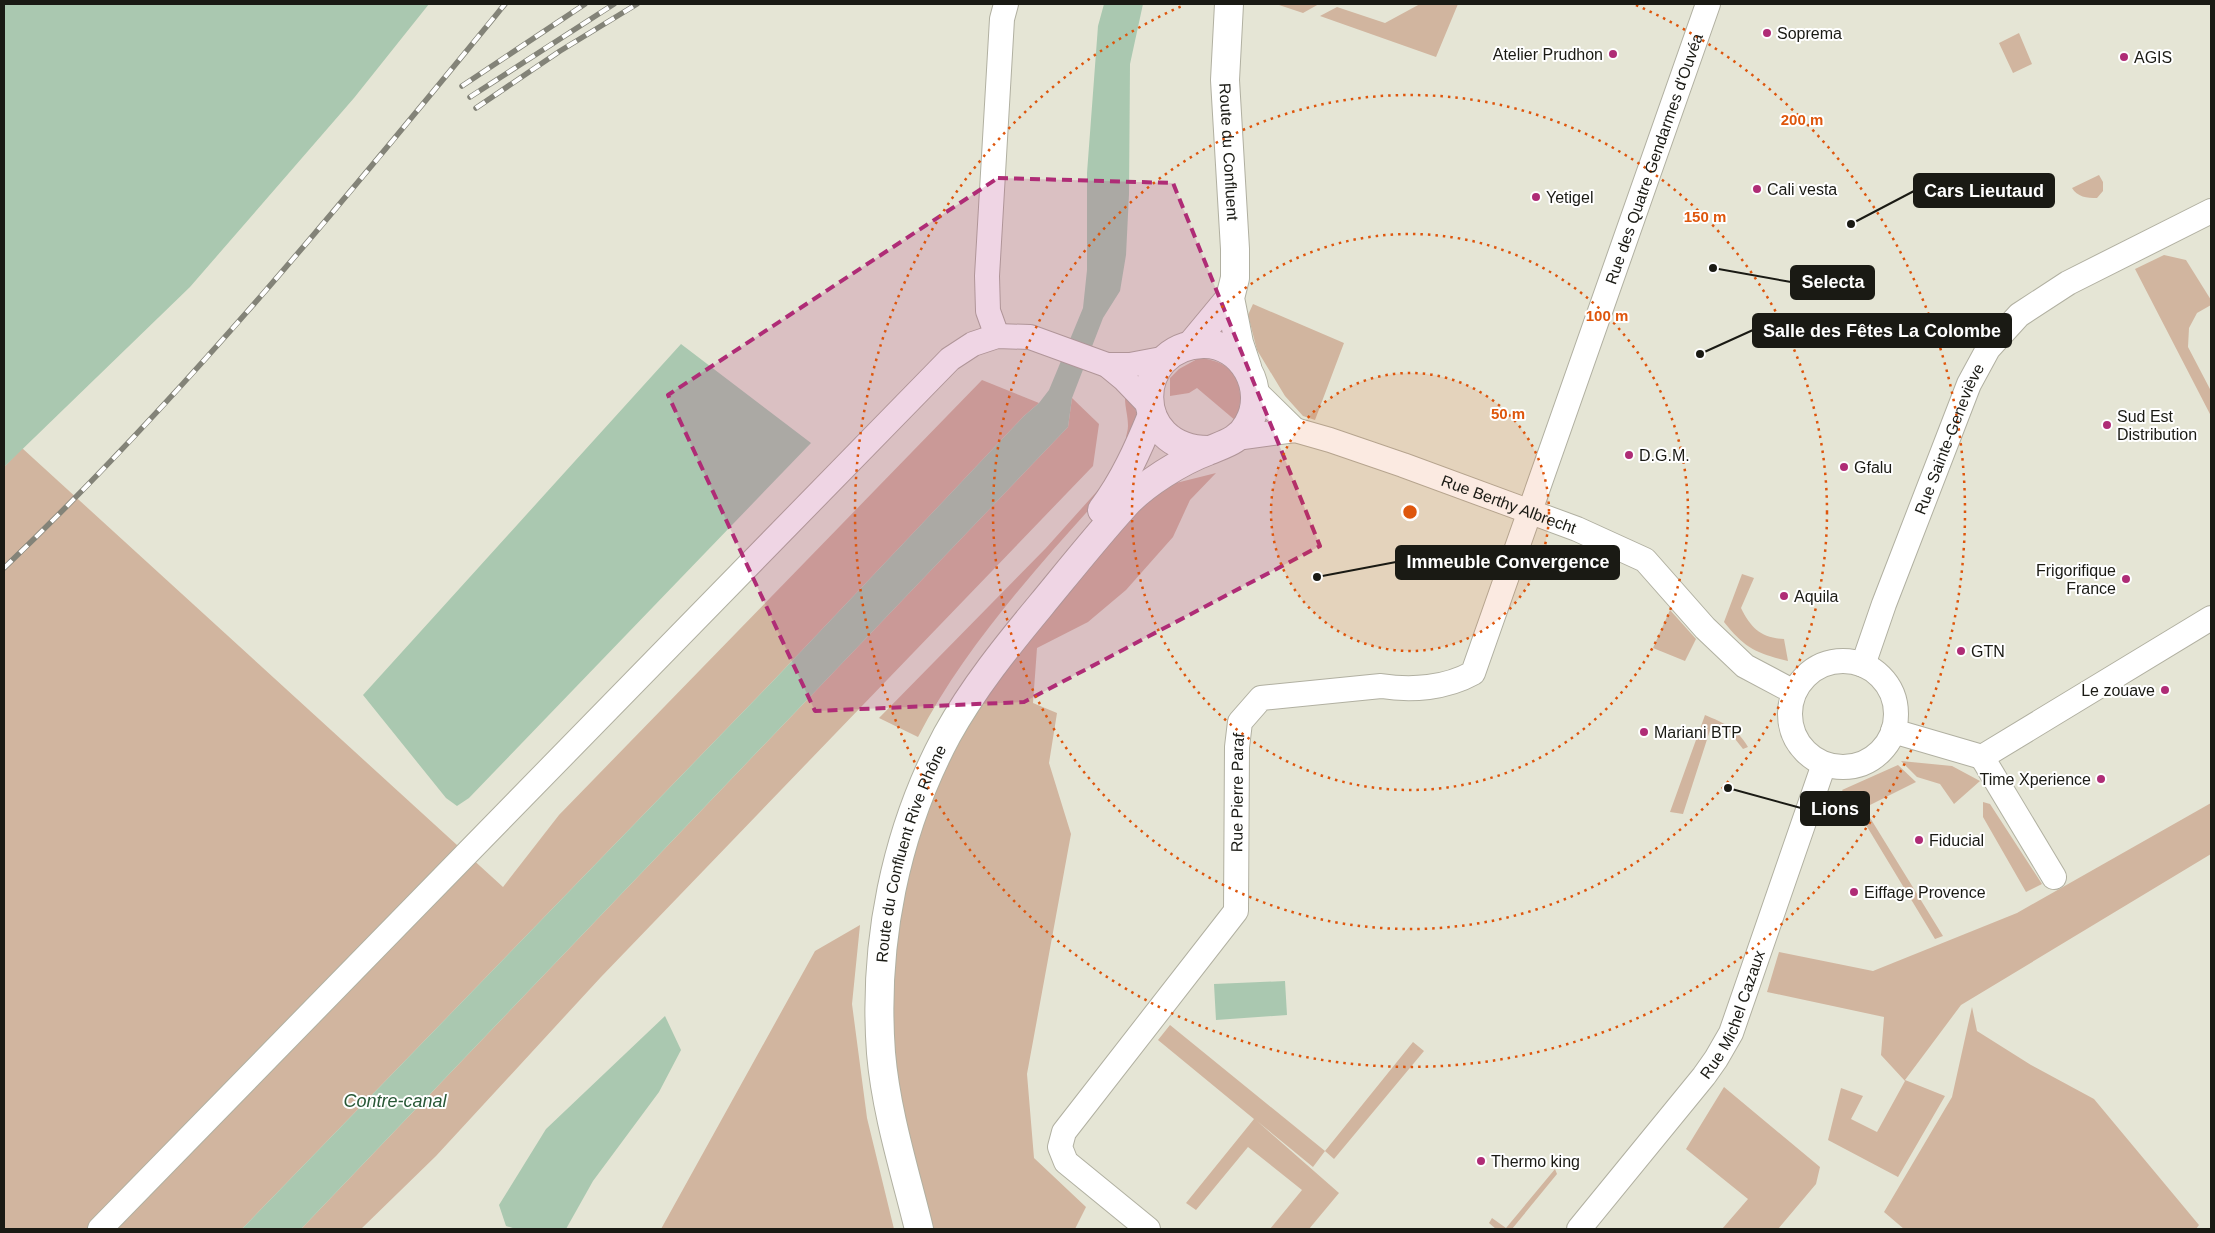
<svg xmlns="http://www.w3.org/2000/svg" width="2215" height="1233" viewBox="0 0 2215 1233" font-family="Helvetica,sans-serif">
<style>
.green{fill:#d1b59f}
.water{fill:#aac8b0}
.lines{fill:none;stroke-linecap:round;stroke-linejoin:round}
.minor-casing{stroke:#b1b0a1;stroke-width:26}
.major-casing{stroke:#b1b0a1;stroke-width:30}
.minor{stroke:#fff;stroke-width:24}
.major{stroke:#fff;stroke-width:28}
.rail-casing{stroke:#838378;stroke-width:5.5}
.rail{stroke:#fff;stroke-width:4;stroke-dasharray:11;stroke-linecap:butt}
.marked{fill:#af2c76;fill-opacity:0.2;stroke:#af2c76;stroke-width:4;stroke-dasharray:10 6;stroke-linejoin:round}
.ring{fill:none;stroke:#de560c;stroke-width:2.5;stroke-dasharray:2.5 5}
.poi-dot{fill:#af2c76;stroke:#fff;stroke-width:2}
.labels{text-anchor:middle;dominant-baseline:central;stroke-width:4;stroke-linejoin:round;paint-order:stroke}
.poi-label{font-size:16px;fill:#1a1a14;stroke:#fff;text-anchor:start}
.street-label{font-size:16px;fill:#1a1a14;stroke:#fff}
.water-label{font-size:18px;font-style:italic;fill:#285836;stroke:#fff}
.centre{fill:#de560c;stroke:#fff;stroke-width:2.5}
.ring-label{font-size:15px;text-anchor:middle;font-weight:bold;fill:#de560c;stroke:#fff;stroke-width:4;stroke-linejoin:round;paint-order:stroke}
.leader{fill:none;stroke:#1a1a14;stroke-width:2}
.callout-dot{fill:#1a1a14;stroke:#fff;stroke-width:2}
.callout{fill:#1a1a14;stroke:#1a1a14;stroke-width:2}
.callout-label{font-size:18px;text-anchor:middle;font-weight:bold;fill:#fff}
</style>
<rect width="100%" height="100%" fill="#e5e5d5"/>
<path class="green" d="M 1276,4 L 1319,4 L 1303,13 Z
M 1420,4 L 1458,4 L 1436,57 L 1320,16 L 1337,7 L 1385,23 Z
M 2019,33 L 2032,64 L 2013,73 L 1999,43 Z
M 2099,175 L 2103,182 L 2103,191 L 2097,198 C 2087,198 2077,197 2072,188 Z
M 2164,255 L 2186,260 L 2211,300 L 2211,305 L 2197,313 L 2189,328 L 2188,347 L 2211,391 L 2211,416 L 2135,269 Z
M 1253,304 L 1344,343 L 1315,420 L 1303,416 L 1285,396 L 1257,350 L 1248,315 Z
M 1199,358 C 1237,361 1247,388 1236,421 L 1197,388 L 1189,393 L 1170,396 L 1170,378 L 1179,369 Z
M 982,380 L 1039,403 L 1024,416 L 773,681 L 242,1229 L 4,1229 L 4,467 L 22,448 L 503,887 L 559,815 Z
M 1126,390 C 1142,414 1137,420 1127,445 C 1124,438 1128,433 1128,426 C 1128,413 1123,403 1126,390 Z
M 1072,398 L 1099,424 L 1093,466 L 601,977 L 436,1156 L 361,1229 L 301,1229 L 1068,427 Z
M 1216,473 L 1190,500 L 1173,537 L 1126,590 L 1088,622 L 1037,648 L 1033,703 L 1057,713 L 1049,763 L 1071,834 L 1027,1074 L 1034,1158 L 1086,1207 L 1075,1229 L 931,1229 L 900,1098 L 892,1036 L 892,970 L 906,876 L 928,797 L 982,697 L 1122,519 L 1176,483 Z
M 1108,479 L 1094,504 C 1031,574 961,653 918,737 L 879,718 L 1046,548 Z
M 1742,574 L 1754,578 L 1741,608 C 1751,628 1761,638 1784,639 L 1788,661 C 1755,653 1745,648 1724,622 Z
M 1670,610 L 1696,639 L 1685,661 L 1653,648 Z
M 1705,715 C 1724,723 1737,728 1748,747 L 1743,749 L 1728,730 L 1712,724 L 1683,814 L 1670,812 Z
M 1901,761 L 1952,766 L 1980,781 L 1954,804 L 1940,784 L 1917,777 Z
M 1898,765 L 1916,782 L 1864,808 L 1943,936 L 1935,939 L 1866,825 L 1842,790 Z
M 1983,802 L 1990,804 L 2042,884 L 2026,892 L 1983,817 Z
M 2211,803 L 2211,854 L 1961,1005 L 1905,1080 L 1945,1096 L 1898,1177 L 1828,1140 L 1841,1088 L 1863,1096 L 1851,1119 L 1877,1132 L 1905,1081 L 1881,1055 L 1884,1017 L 1767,992 L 1779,952 L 1873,971 L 2017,913 Z
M 860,925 L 852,1004 L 867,1118 L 894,1229 L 661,1229 L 815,951 Z
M 1972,1007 L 1977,1031 L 2031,1065 L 2094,1099 L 2199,1225 L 2196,1229 L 1904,1229 L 1884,1212 L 1952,1097 Z
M 1170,1025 L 1325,1151 L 1413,1042 L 1424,1051 L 1334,1159 L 1325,1151 L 1313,1167 L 1257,1121 L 1339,1193 L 1309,1229 L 1270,1229 L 1302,1190 L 1248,1147 L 1196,1210 L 1186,1203 L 1254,1119 L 1158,1040 Z
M 1724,1087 L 1820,1167 L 1816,1184 L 1778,1229 L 1722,1229 L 1748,1199 L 1686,1149 Z
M 1555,1169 L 1557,1174 L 1512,1229 L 1496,1229 L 1489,1223 L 1492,1218 L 1506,1228 Z"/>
<path class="water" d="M 4,4 L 429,4 L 354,98 L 190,287 L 4,467 Z
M 1104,4 L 1143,4 L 1130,64 L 1129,194 L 1126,255 L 1120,291 L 1103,318 L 1072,398 L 1068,427 L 301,1229 L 242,1229 L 773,681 L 1024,416 L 1039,403 L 1049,390 L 1083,308 L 1087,270 L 1087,173 L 1098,26 Z
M 681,344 L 811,443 L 469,798 L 457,806 L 446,798 L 363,695 Z
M 1285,981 L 1287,1015 L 1216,1020 L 1214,984 Z
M 665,1016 L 681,1050 L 659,1092 L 593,1181 L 566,1229 L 516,1229 L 506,1226 L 499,1205 L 546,1129 Z"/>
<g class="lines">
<g class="minor-casing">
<g id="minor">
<path d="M 997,336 L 988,311 L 987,276 L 1002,19 L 1006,4"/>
<path d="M 1107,365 L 1130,365 L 1167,358"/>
<path d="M 1255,391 L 1295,430"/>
<path id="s1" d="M 1236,438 L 1295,430 L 1330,440 L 1403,465 L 1577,529 L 1645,560 L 1705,628 L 1745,666 L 1794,692"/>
<circle cx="1843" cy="714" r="53"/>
<path id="s2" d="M 1863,665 L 1884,604 L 1969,384 L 1988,349 L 2019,315 L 2068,283 L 2211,211"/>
<path d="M 1893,731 L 1982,757 L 2211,618"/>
<path d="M 1982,757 L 2054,877"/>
<path d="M 100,1229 L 950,359 L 973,344 L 997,336 L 1030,337 L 1107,365 L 1124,379 L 1149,405"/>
<path id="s3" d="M 1148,1229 L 1066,1162 L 1060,1147 L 1064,1132 L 1236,911 L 1237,747 L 1240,722 L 1261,698 L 1381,686 C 1412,691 1446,688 1473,673 L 1708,4"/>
<path id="s4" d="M 1579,1229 L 1704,1076 L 1716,1059 L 1731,1033 L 1824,764"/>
</g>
</g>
<g class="major-casing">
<g id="major">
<path id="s5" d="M 1229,4 L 1225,80 L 1235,249 L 1235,278 L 1230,298 L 1239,343 L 1247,367"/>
<path d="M 1191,345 L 1230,298"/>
<path d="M 1102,510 C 1124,481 1138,449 1152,415"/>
<path id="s6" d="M 919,1229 C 905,1172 886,1112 881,1053 C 873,944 895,832 947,735 C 973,688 1007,646 1041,605 C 1069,571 1096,537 1125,505 C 1144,484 1181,461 1208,451 C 1224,444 1239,441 1248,424 C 1268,390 1243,343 1203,344 C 1132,346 1129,449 1208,450"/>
</g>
</g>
<use href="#minor" class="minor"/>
<use href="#major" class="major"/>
<g class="rail-casing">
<path id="rail" d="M 462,86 L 585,4
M 470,97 L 614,4
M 476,108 L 560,51 L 637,4
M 4,568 C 186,394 346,198 505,4"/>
</g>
<use href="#rail" class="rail"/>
</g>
<path class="marked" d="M 998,178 L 1173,183 L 1320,546 L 1024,702 L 815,711 L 668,395 Z"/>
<circle cx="1410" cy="512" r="139" fill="#de560c" fill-opacity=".12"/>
<g class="ring">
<circle cx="1410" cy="512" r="139"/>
<circle cx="1410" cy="512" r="278"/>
<circle cx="1410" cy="512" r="417"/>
<path d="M1636 5A555 555 0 1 1 1184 5"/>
</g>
<g class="poi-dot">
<circle cx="1767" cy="33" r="5"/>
<circle cx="1613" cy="54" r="5"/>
<circle cx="2124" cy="57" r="5"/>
<circle cx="1757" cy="189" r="5"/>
<circle cx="1536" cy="197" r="5"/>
<circle cx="2107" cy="425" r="5"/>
<circle cx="1629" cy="455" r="5"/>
<circle cx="1844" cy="467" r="5"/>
<circle cx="2126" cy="579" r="5"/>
<circle cx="1784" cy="596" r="5"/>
<circle cx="1961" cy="651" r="5"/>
<circle cx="2165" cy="690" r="5"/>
<circle cx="1644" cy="732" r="5"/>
<circle cx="2101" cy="779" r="5"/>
<circle cx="1919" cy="840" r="5"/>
<circle cx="1854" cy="892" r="5"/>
<circle cx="1481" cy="1161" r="5"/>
</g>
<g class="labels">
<g class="poi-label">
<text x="1777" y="33">Soprema</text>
<text x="1603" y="54" text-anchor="end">Atelier Prudhon</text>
<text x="2134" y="57">AGIS</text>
<text x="1767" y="189">Cali vesta</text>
<text x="1546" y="197">Yetigel</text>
<text x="2117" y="416">Sud Est<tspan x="2117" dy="18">Distribution</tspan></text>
<text x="1639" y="455">D.G.M.</text>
<text x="1854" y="467">Gfalu</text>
<text x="2116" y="570" text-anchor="end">Frigorifique<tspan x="2116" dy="18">France</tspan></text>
<text x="1794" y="596">Aquila</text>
<text x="1971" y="651">GTN</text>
<text x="2155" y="690" text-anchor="end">Le zouave</text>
<text x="1654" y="732">Mariani BTP</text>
<text x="2091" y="779" text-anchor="end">Time Xperience</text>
<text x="1929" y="840">Fiducial</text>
<text x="1864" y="892">Eiffage Provence</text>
<text x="1491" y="1161">Thermo king</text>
</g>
<g class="street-label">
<text stroke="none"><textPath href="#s5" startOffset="148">Route du Confluent</textPath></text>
<text stroke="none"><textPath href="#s3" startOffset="1399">Rue des Quatre Gendarmes d'Ouvéa</textPath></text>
<text stroke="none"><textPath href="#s2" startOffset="242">Rue Sainte-Geneviève</textPath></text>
<text stroke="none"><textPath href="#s1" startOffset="286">Rue Berthy Albrecht</textPath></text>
<text stroke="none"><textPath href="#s3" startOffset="536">Rue Pierre Paraf</textPath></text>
<text stroke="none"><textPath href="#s6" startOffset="384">Route du Confluent Rive Rhône</textPath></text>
<text stroke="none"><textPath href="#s4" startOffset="266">Rue Michel Cazaux</textPath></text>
</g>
<g class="water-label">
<text x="395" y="1101">Contre-canal</text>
</g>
</g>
<circle cx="1410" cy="512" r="8" class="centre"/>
<g class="ring-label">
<text x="1802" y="125">200 m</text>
<text x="1705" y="222">150 m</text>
<text x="1607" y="321">100 m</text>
<text x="1508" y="419">50 m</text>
</g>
<path class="leader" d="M1851 224L1914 191M1713 268L1791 282M1700 354L1753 330M1317 577L1396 562M1728 788L1801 808"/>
<g class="callout-dot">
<circle cx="1851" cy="224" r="5"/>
<circle cx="1713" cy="268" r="5"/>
<circle cx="1700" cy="354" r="5"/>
<circle cx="1317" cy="577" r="5"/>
<circle cx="1728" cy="788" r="5"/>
</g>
<g class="callout">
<rect x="1914" y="174" width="140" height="33" rx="5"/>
<rect x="1791" y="266" width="83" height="33" rx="5"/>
<rect x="1753" y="314" width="258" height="33" rx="5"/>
<rect x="1396" y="546" width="223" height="33" rx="5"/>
<rect x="1801" y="792" width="68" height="33" rx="5"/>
</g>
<g class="callout-label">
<text x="1984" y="197">Cars Lieutaud</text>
<text x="1833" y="288">Selecta</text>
<text x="1882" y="337">Salle des Fêtes La Colombe</text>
<text x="1508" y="568">Immeuble Convergence</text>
<text x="1835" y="815">Lions</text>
</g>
<rect width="2215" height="1233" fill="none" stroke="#1a1a14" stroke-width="10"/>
</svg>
